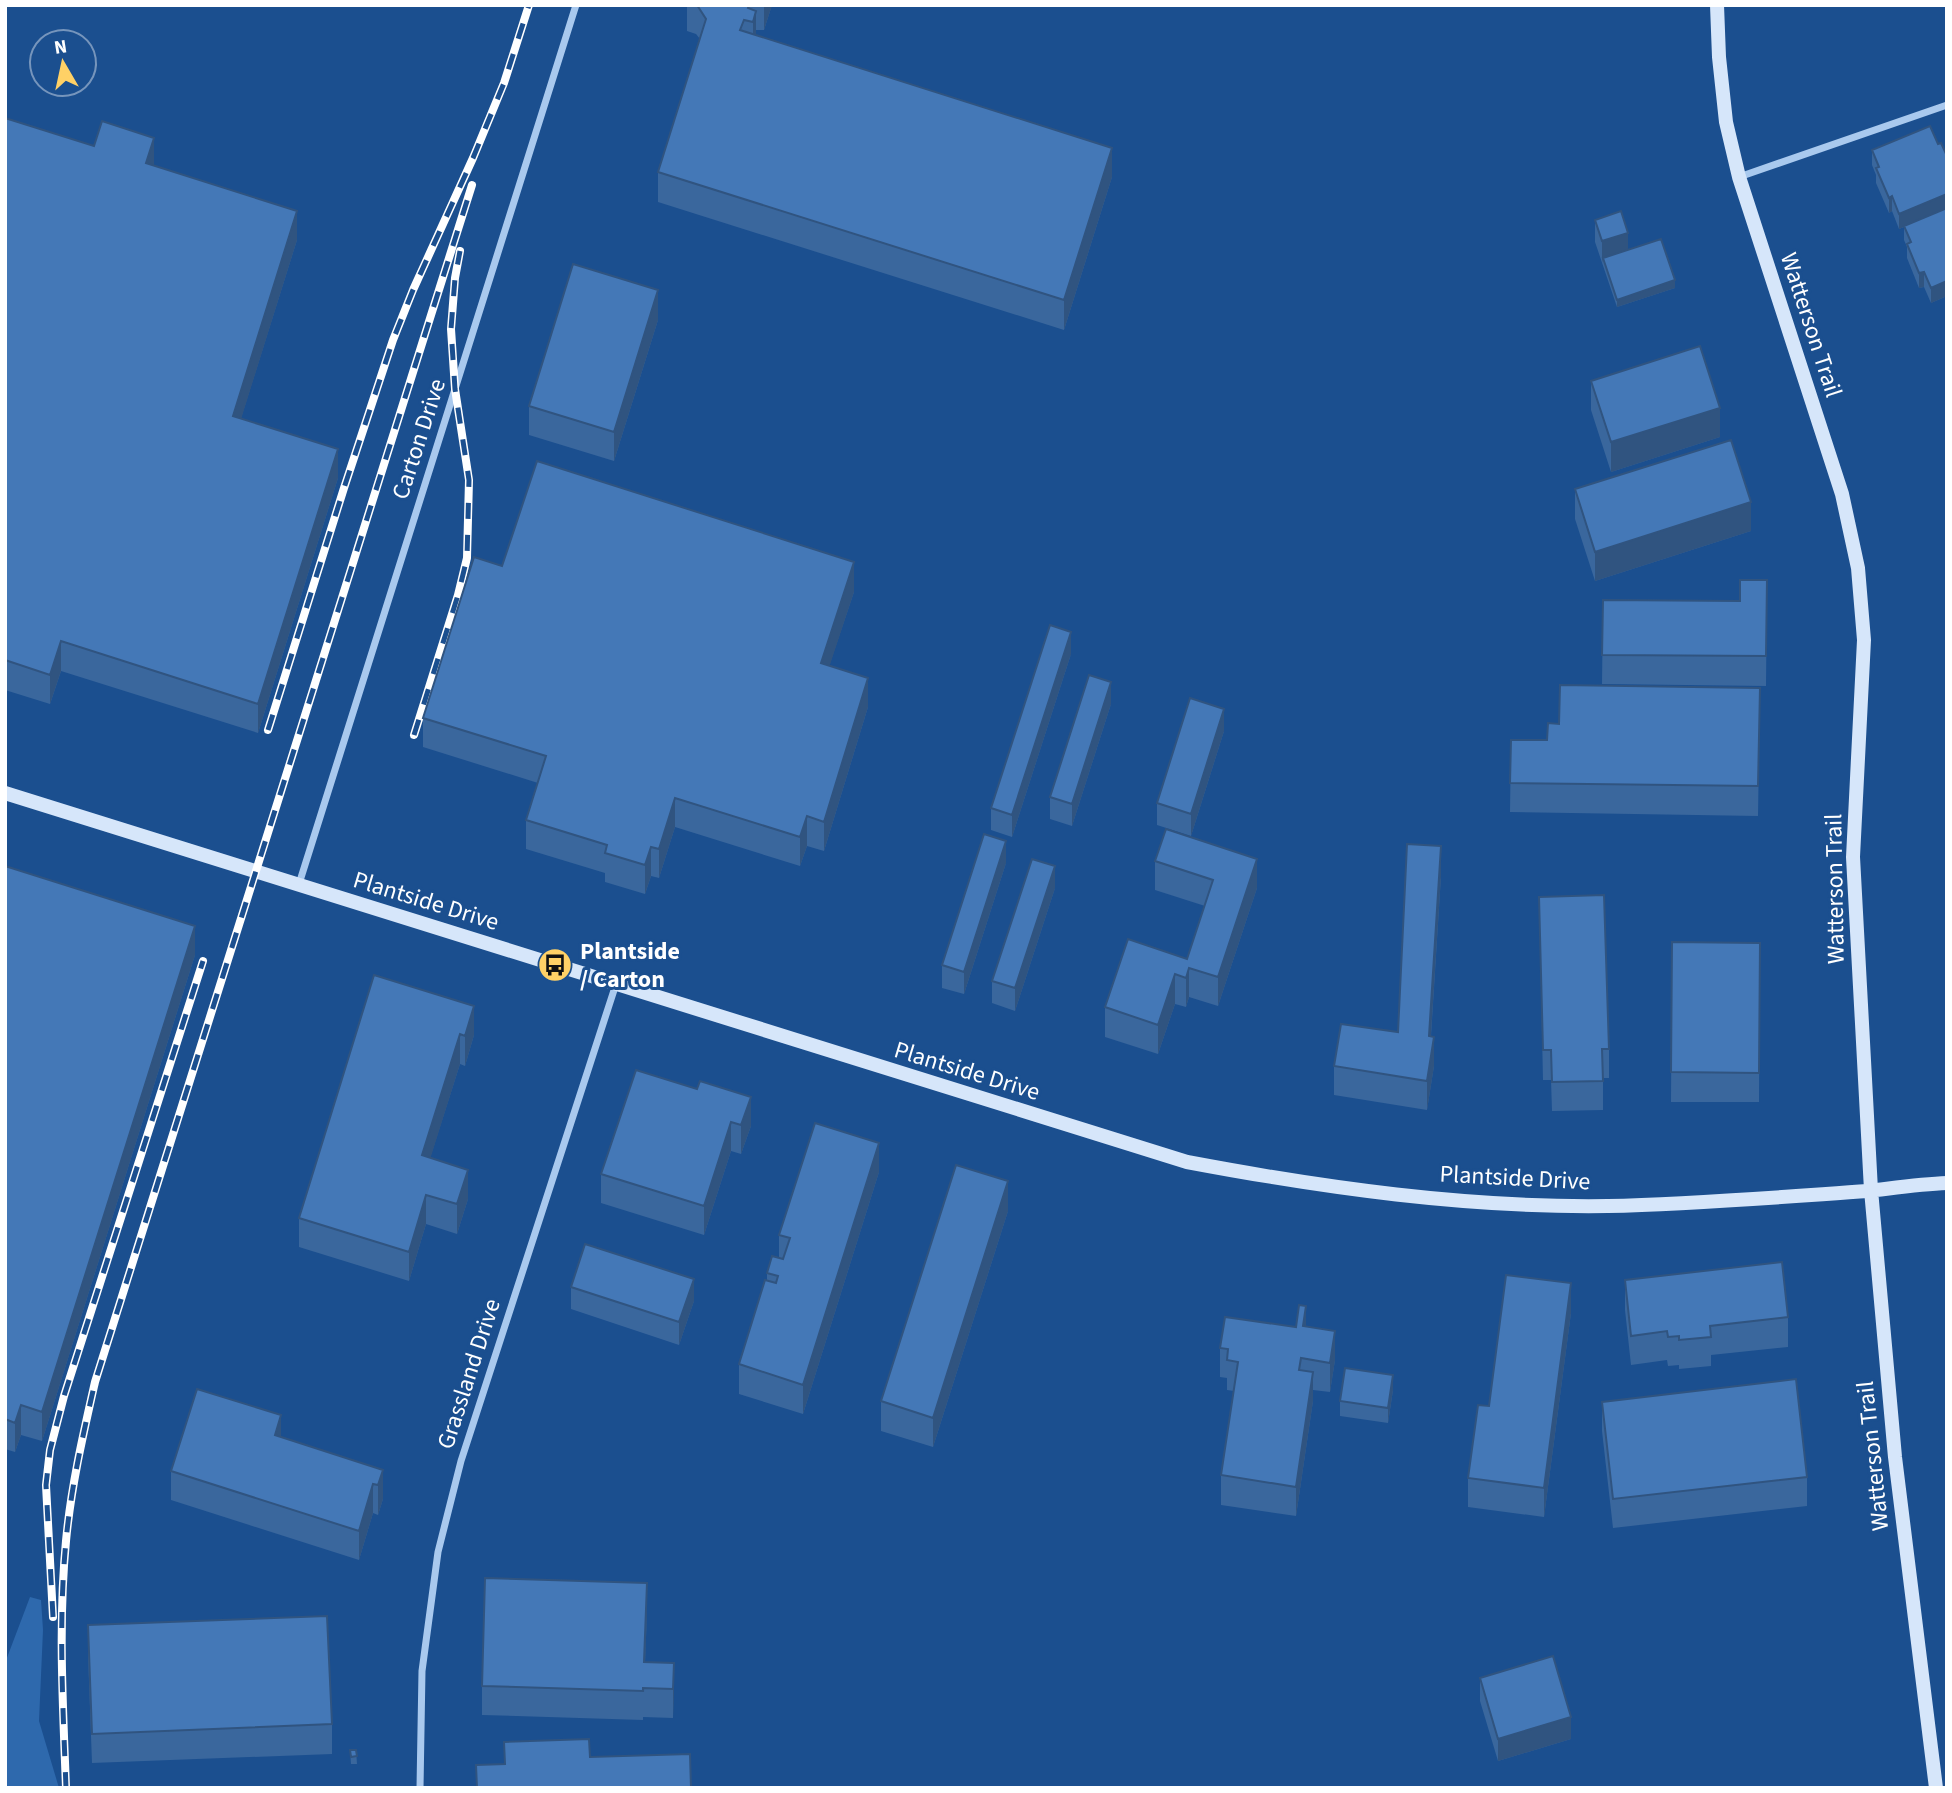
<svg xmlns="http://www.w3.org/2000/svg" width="1952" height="1793" viewBox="0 0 1952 1793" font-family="'Source Sans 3',sans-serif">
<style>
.green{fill:#2e69ad}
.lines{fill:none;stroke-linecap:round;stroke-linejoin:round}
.street{stroke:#a9c9ee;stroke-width:7}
.secondary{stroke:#d6e6fa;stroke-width:14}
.rail-casing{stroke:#fff;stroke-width:8}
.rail{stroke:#1b4f8f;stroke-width:5;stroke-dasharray:16;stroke-linecap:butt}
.wall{fill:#3a679d}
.shaded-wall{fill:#305480}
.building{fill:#4478b7;stroke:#305480;stroke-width:2}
.labels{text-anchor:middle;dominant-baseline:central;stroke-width:6;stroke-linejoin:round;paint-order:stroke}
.street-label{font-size:24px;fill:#fff;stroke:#1b4f8f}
.poi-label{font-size:24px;font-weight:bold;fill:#fff;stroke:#1b4f8f;text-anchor:start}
</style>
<rect width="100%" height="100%" fill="#1b4f8f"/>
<path class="green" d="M 30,1597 L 41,1600 L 43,1630 L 39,1721 L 59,1788 L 5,1788 L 5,1663 Z"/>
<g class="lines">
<path class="street" d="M 1739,177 L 1947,105
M 299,884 L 576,5
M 420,1788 L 422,1671 L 438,1552 L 461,1461 L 616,984"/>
<path class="secondary" d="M 1717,5 L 1719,57 L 1726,122 L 1739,177 L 1842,494 L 1858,568 L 1864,640 L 1853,857 L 1871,1190 L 1895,1457 L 1936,1788
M 5,793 L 1187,1162 C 1325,1188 1467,1208 1608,1206 C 1695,1204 1781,1197 1868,1191 C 1894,1188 1920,1184 1947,1183"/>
<g class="rail-casing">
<path id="rail" d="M 268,730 L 344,488 L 393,340 L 413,290 L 473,158 L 504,83 L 529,5
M 414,735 L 458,595 L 467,558 L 469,480 L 455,389 L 451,329 L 455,278 L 460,251
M 53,1617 L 46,1485 L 50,1450 L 64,1396 L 203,961
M 66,1788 C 63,1706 58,1623 66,1541 C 71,1487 83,1435 95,1382 L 472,185"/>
</g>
<use href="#rail" class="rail"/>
</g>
<path class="wall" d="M 683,5 L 772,5 L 764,30 L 756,30 L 756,35 L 1112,177 L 1064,330 L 658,202 L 658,172 L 700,39 L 696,34 L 687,31 L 687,7 Z
M 5,118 L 154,166 L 297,240 L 241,418 L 338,478 L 258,733 L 61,671 L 50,704 L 5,690 Z
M 1938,144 L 1947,156 L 1947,296 L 1931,303 L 1924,287 L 1919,288 L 1907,258 L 1907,247 L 1904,240 L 1904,227 L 1899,229 L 1892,211 L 1889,213 L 1876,183 L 1876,175 L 1872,165 L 1872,150 Z
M 1595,220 L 1628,250 L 1675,288 L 1617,307 L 1595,242 Z
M 658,320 L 614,461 L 529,435 L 529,406 Z
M 1591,381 L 1720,437 L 1611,472 L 1591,410 Z
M 1575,489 L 1751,531 L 1595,581 L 1575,519 Z
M 1767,580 L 1766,686 L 1602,684 L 1603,600 L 1740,601 Z
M 854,592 L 829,666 L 868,707 L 824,851 L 807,846 L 800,866 L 675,827 L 659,878 L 651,876 L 645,894 L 605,882 L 605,873 L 526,849 L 526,820 L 538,783 L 423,747 L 423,718 Z
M 1071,654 L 1012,837 L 991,830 L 991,808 Z
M 1760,688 L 1758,816 L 1510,812 L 1511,740 L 1547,740 L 1559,724 Z
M 1111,704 L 1072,826 L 1050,819 L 1050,797 Z
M 1224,731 L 1191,836 L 1157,825 L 1157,803 Z
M 1155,861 L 1257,888 L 1218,1006 L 1189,997 L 1186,1007 L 1175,1004 L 1158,1054 L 1105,1037 L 1105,1007 L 1187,959 L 1205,906 L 1155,890 Z
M 1006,863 L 964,994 L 942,988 L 942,965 Z
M 5,866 L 195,955 L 42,1441 L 21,1435 L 15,1452 L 5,1449 Z
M 1441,876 L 1431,1036 L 1434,1066 L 1427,1110 L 1334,1095 L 1334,1066 L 1398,1032 Z
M 1055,888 L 1015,1011 L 992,1003 L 992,981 Z
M 1539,897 L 1609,1049 L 1609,1078 L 1603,1078 L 1603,1110 L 1552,1111 L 1551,1080 L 1543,1080 Z
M 1672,942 L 1760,943 L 1759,1102 L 1671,1102 Z
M 374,975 L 474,1035 L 465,1066 L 460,1064 L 430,1158 L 468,1199 L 457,1234 L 426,1224 L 409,1281 L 299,1247 L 299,1218 Z
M 636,1070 L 751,1126 L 741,1154 L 731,1151 L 704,1235 L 601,1203 L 601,1174 Z
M 879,1172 L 803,1414 L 739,1394 L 739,1364 L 767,1280 L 767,1273 L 779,1258 L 779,1235 Z
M 1008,1211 L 933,1447 L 881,1431 L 881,1401 Z
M 1625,1280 L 1788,1317 L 1788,1347 L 1711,1355 L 1711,1366 L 1679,1369 L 1679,1365 L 1668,1366 L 1667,1360 L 1631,1365 L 1625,1310 Z
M 571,1287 L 694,1301 L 679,1345 L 571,1309 Z
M 1571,1313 L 1544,1517 L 1468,1507 L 1468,1478 L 1489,1406 Z
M 1306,1326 L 1335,1360 L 1330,1392 L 1313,1390 L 1313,1401 L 1296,1516 L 1221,1505 L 1221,1475 L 1234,1391 L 1227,1390 L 1227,1378 L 1220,1377 L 1220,1348 L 1296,1327 Z
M 1393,1390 L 1388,1423 L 1340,1416 L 1340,1401 Z
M 1602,1402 L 1807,1477 L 1807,1506 L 1613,1528 L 1602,1431 Z
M 281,1437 L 383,1470 L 383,1499 L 378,1515 L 373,1513 L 359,1560 L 171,1500 L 171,1471 Z
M 647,1613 L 645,1662 L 674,1663 L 673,1718 L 643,1717 L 643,1720 L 482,1715 L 482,1686 Z
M 88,1625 L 332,1724 L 332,1754 L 92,1763 L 88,1655 Z
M 1480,1678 L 1571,1739 L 1498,1761 L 1480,1701 Z
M 350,1750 L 356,1750 L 357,1764 L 351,1764 Z"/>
<path class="shaded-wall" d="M 764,5 L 772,5 L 764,30 Z
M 756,11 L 756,40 L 753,51 L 753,22 Z
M 154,138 L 154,167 L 146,163 Z
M 1112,148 L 1112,177 L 1064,330 L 1064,300 Z
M 1947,194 L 1947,209 L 1899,229 L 1899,214 Z
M 1892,196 L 1892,211 L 1889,213 L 1889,198 Z
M 297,211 L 297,240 L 233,445 L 233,416 Z
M 1628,233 L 1628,255 L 1603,258 L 1602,263 L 1602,241 Z
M 1924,272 L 1924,287 L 1919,288 L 1919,273 Z
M 1675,280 L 1675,288 L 1617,307 L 1617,300 Z
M 1947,281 L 1947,296 L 1931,303 L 1931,288 Z
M 658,290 L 658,320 L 614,461 L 614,432 Z
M 1720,408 L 1720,437 L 1611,472 L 1611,442 Z
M 338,449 L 338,478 L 258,733 L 258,704 Z
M 1751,502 L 1751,531 L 1595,581 L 1595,552 Z
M 854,562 L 854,592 L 821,692 L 821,663 Z
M 1071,632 L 1071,654 L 1012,837 L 1012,815 Z
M 61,641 L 61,671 L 50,704 L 50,675 Z
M 868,678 L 868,707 L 824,851 L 824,822 Z
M 1111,682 L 1111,704 L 1072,826 L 1072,804 Z
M 1224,709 L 1224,731 L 1191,836 L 1191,814 Z
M 675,798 L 675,827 L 659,878 L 659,849 Z
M 807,816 L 807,846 L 800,866 L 800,837 Z
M 1006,841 L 1006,863 L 964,994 L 964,972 Z
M 1441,846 L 1441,876 L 1429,1065 L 1429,1036 Z
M 651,847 L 651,876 L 645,894 L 645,865 Z
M 1257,859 L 1257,888 L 1218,1006 L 1218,977 Z
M 1055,866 L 1055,888 L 1015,1011 L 1015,988 Z
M 195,926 L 195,955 L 42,1441 L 42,1412 Z
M 1189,968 L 1189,997 L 1186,1007 L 1186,978 Z
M 1175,974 L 1175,1004 L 1158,1054 L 1158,1025 Z
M 474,1006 L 474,1035 L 465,1066 L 465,1036 Z
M 460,1034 L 460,1064 L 422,1185 L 422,1155 Z
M 1434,1037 L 1434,1066 L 1427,1110 L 1427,1081 Z
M 751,1097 L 751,1126 L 741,1154 L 741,1125 Z
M 731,1122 L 731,1151 L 704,1235 L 704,1206 Z
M 879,1143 L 879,1172 L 803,1414 L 803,1385 Z
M 468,1170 L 468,1199 L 457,1234 L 457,1204 Z
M 1008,1181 L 1008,1211 L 933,1447 L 933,1418 Z
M 426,1195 L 426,1224 L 409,1281 L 409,1252 Z
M 694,1279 L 694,1301 L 679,1345 L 679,1322 Z
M 1571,1283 L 1571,1313 L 1544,1517 L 1544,1488 Z
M 1306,1306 L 1306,1335 L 1303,1326 Z
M 1335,1331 L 1335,1360 L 1330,1392 L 1330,1363 Z
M 1313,1372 L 1313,1401 L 1296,1516 L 1296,1487 Z
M 1393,1375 L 1393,1390 L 1388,1423 L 1388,1408 Z
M 21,1405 L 21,1435 L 15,1452 L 15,1423 Z
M 281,1415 L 281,1445 L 275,1435 Z
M 383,1470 L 383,1499 L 378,1515 L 378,1485 Z
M 373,1484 L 373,1513 L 359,1560 L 359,1531 Z
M 647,1583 L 647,1613 L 644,1692 L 644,1662 Z
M 674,1663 L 674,1693 L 673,1718 L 673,1689 Z
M 1571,1717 L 1571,1739 L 1498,1761 L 1498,1739 Z"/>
<path class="building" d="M 697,5 L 749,5 L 748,8 L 756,11 L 753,22 L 744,20 L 740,30 L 1112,148 L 1064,300 L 658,172 L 706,19 Z
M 5,118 L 94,146 L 102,121 L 154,138 L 146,163 L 297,211 L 233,416 L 338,449 L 258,704 L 61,641 L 50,675 L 5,660 Z
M 1930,126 L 1938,144 L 1941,143 L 1947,156 L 1947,194 L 1899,214 L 1892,196 L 1889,198 L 1876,168 L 1879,167 L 1872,150 Z
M 1947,208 L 1947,281 L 1931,288 L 1924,272 L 1919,273 L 1907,244 L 1911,242 L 1904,226 Z
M 1621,211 L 1628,233 L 1602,241 L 1595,220 Z
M 1661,239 L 1675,280 L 1617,300 L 1603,258 Z
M 573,264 L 658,290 L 614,432 L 529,406 Z
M 1700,346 L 1720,408 L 1611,442 L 1591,381 Z
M 1731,440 L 1751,502 L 1595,552 L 1575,489 Z
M 537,461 L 854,562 L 821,663 L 868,678 L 824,822 L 807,816 L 800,837 L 675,798 L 659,849 L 651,847 L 645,865 L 605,853 L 607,845 L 526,820 L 546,756 L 423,718 L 474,557 L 502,566 Z
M 1740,580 L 1767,580 L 1766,656 L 1602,655 L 1603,600 L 1740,601 Z
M 1050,625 L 1071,632 L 1012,815 L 991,808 Z
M 1089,675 L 1111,682 L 1072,804 L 1050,797 Z
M 1560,685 L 1760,688 L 1758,786 L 1510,783 L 1511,740 L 1547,740 L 1548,723 L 1559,724 Z
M 1190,698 L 1224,709 L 1191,814 L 1157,803 Z
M 1166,829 L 1257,859 L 1218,977 L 1189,968 L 1186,978 L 1175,974 L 1158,1025 L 1105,1007 L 1128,939 L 1187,959 L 1213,880 L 1155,861 Z
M 984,834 L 1006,841 L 964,972 L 942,965 Z
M 1407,844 L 1441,846 L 1429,1036 L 1434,1037 L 1427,1081 L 1334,1066 L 1341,1024 L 1398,1032 Z
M 1032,859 L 1055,866 L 1015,988 L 992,981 Z
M 5,866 L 195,926 L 42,1412 L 21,1405 L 15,1423 L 5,1419 Z
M 1604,895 L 1609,1049 L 1602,1049 L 1603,1081 L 1552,1082 L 1551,1050 L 1543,1050 L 1539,897 Z
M 1672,942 L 1760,943 L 1759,1073 L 1671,1072 Z
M 374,975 L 474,1006 L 465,1036 L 460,1034 L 422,1155 L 468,1170 L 457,1204 L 426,1195 L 409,1252 L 299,1218 Z
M 636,1070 L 697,1089 L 700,1081 L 751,1097 L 741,1125 L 731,1122 L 704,1206 L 601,1174 Z
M 815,1123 L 879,1143 L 803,1385 L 739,1364 L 765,1280 L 776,1283 L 778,1276 L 767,1273 L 772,1256 L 783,1259 L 790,1238 L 779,1235 Z
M 956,1165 L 1008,1181 L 933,1418 L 881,1401 Z
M 585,1244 L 694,1279 L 679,1322 L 571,1287 Z
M 1782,1262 L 1788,1317 L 1710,1326 L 1711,1337 L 1679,1340 L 1679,1336 L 1668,1337 L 1667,1331 L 1631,1336 L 1625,1280 Z
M 1506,1275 L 1571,1283 L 1544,1488 L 1468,1478 L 1478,1405 L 1489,1406 Z
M 1299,1305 L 1306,1306 L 1303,1326 L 1335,1331 L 1330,1363 L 1301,1358 L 1299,1370 L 1313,1372 L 1296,1487 L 1221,1475 L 1238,1362 L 1227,1360 L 1228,1349 L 1220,1348 L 1225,1317 L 1296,1327 Z
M 1345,1368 L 1393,1375 L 1388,1408 L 1340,1401 Z
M 1796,1379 L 1807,1477 L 1613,1499 L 1602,1402 Z
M 197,1389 L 281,1415 L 275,1435 L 383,1470 L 378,1485 L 373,1484 L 359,1531 L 171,1471 Z
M 485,1578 L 647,1583 L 644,1662 L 674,1663 L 673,1689 L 643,1688 L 643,1691 L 482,1686 Z
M 327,1616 L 332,1724 L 92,1734 L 88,1625 Z
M 1553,1656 L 1571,1717 L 1498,1739 L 1480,1678 Z
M 589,1739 L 590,1757 L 690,1754 L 691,1788 L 477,1788 L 476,1765 L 505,1764 L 504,1742 Z
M 350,1750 L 356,1750 L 357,1756 L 351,1757 Z"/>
<defs>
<g id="bus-disc" transform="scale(1.75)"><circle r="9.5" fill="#ffd166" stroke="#1b4f8f"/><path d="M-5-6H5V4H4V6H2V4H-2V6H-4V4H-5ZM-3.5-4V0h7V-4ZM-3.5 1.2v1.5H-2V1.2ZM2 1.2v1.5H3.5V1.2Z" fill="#111"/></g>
</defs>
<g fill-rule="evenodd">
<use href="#bus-disc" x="555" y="965"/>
</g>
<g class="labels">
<g class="street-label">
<text transform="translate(1811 325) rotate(72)">Watterson Trail</text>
<text transform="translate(419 439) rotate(-72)">Carton Drive</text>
<text transform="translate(1835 889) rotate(-91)">Watterson Trail</text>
<text transform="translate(426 901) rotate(17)">Plantside Drive</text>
<text transform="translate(967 1071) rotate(17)">Plantside Drive</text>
<text transform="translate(1515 1178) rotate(3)">Plantside Drive</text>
<text transform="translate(469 1374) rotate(-72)">Grassland Drive</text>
<text transform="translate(1873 1456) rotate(-96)">Watterson Trail</text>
</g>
<g class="poi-label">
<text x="580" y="951">Plantside<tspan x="580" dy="28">/ Carton</tspan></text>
</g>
</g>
<rect width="1952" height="1793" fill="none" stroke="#ffffff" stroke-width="14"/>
<g transform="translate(63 63) rotate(351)"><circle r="33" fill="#1b4f8f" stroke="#7695bc" stroke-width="2"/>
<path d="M0-5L12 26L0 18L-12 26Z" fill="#ffd166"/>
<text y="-10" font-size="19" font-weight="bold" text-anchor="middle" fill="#ffffff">N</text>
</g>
</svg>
